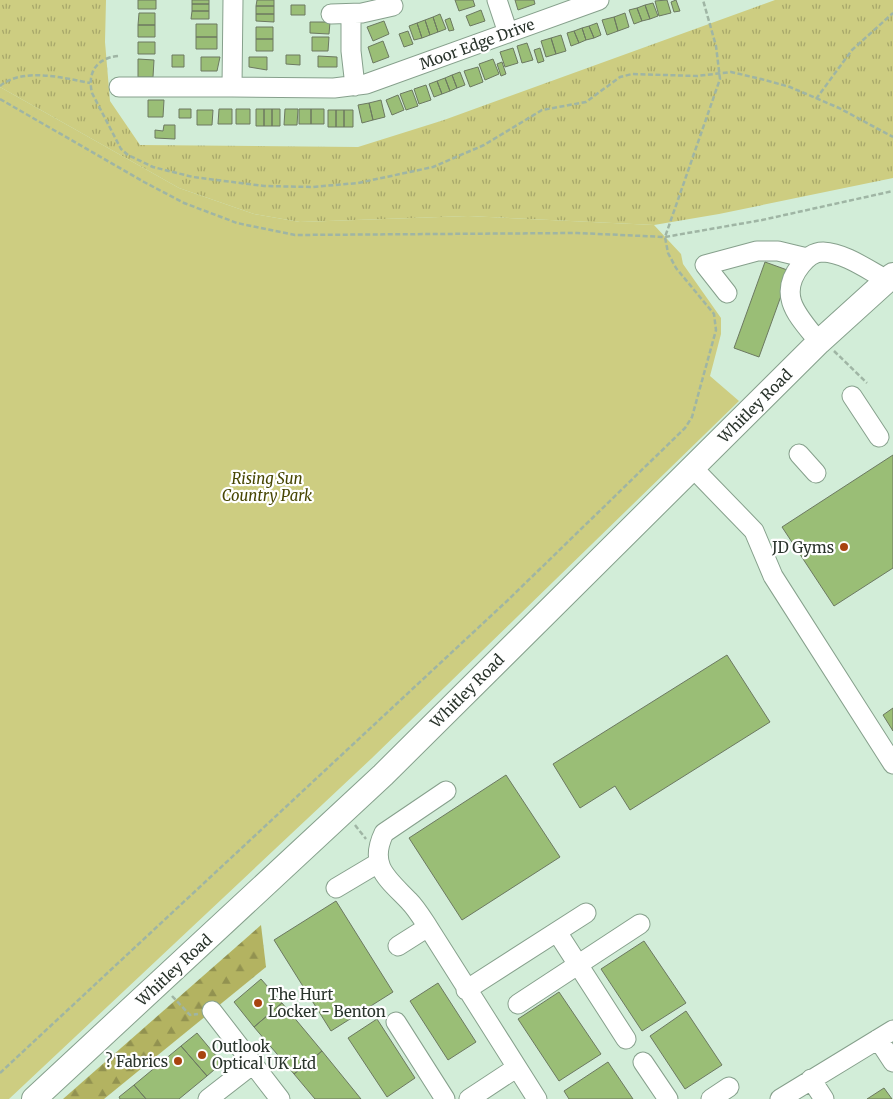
<svg xmlns="http://www.w3.org/2000/svg" width="893" height="1099" viewBox="0 0 893 1099" font-family="Merriweather,serif">
<style>
.grass{fill:url(#grass-tufts)}
.forest{fill:url(#forest-firs)}
.green{fill:#cdcd81}
.building{fill:#9abe76;stroke:#6c7961}
.lines{fill:none;stroke-linecap:round;stroke-linejoin:round}
.minor-casing{stroke:#86a08c;stroke-width:21}
.major-casing{stroke:#86a08c;stroke-width:26}
.path{stroke:#9fb5a4;stroke-width:2.5;stroke-dasharray:5 2.5;stroke-linecap:butt}
.minor{stroke:#fff;stroke-width:19}
.major{stroke:#fff;stroke-width:24}
.poi-dot{fill:#a84410;stroke:#fff;stroke-width:2}
.labels{text-anchor:middle;dominant-baseline:central;stroke-width:4.5;stroke-linejoin:round;paint-order:stroke}
.street-label{font-size:15px;fill:#2a342c;stroke:#fff}
.park-label{font-size:15px;font-style:italic;fill:#474602;stroke:#fff}
.poi-label{font-size:15px;fill:#2a342c;stroke:#fff;text-anchor:end}
</style>
<defs>
<pattern id="grass-tufts" width="24" height="20" patternUnits="userSpaceOnUse" patternTransform="scale(1.25)"><rect width="24" height="20" fill="#cdcd81"/><path d="M3 7l-1-3M5 7V3M7 7l1-3M15 17l-1-3M17 17v-4M19 17l1-3" fill="none" stroke="#a7a76a"/></pattern>
<pattern id="forest-firs" width="22" height="20" patternUnits="userSpaceOnUse" patternTransform="scale(1.25)"><rect width="22" height="20" fill="#b3b361"/><path d="M5 1l3.5 6h-7zM16 11l3.5 6h-7z" fill="#929250"/></pattern>
</defs>
<rect width="100%" height="100%" fill="#d2edd8"/>
<path class="grass" d="M 0,0 L 106,0 L 105,42 L 110,101 L 140,145 L 358,147 L 444,120 L 775,0 L 893,0 L 893,178 L 719,214 L 654,225 L 468,216 L 300,222 L 254,214 L 179,188 L 0,87 Z"/>
<path class="forest" d="M 261,925 L 266,967 L 104,1099 L 63,1099 Z"/>
<path class="green" d="M 0,87 L 179,188 L 254,214 L 300,222 L 468,216 L 654,225 L 681,254 L 683,264 L 721,318 L 721,334 L 710,376 L 739,401 L 372,758 L 9,1099 L 0,1099 Z"/>
<path class="building" d="M 138,0 L 156,0 L 156,9 L 138,9 Z
M 192,0 L 209,0 L 209,4 L 192,4 Z
M 257,0 L 274,0 L 274,6 L 256,6 Z
M 455,0 L 473,0 L 475,6 L 459,11 Z
M 515,0 L 534,0 L 535,4 L 518,10 Z
M 667,0 L 671,13 L 659,16 L 655,1 Z
M 676,0 L 680,11 L 674,12 L 671,2 Z
M 653,3 L 658,16 L 650,19 L 645,5 Z
M 192,4 L 209,4 L 209,11 L 192,11 Z
M 291,5 L 305,5 L 305,15 L 291,15 Z
M 645,5 L 650,19 L 642,21 L 637,8 Z
M 256,6 L 274,6 L 274,14 L 256,14 Z
M 637,8 L 642,21 L 634,24 L 629,10 Z
M 481,10 L 485,21 L 470,26 L 466,16 Z
M 192,11 L 209,11 L 209,19 L 191,19 Z
M 139,13 L 155,13 L 155,25 L 138,25 Z
M 625,13 L 629,27 L 618,31 L 614,17 Z
M 256,14 L 274,14 L 274,22 L 256,21 Z
M 440,14 L 446,29 L 438,32 L 433,17 Z
M 433,17 L 438,32 L 430,35 L 425,20 Z
M 614,17 L 618,31 L 607,35 L 602,20 Z
M 450,18 L 454,30 L 449,31 L 445,20 Z
M 425,20 L 430,35 L 422,38 L 417,23 Z
M 384,21 L 389,34 L 373,41 L 367,27 Z
M 310,22 L 330,22 L 329,34 L 310,33 Z
M 417,23 L 422,38 L 414,40 L 409,26 Z
M 597,23 L 601,35 L 594,38 L 589,26 Z
M 196,24 L 217,24 L 217,37 L 196,37 Z
M 138,25 L 155,25 L 155,37 L 138,37 Z
M 589,26 L 594,38 L 586,40 L 582,28 Z
M 256,27 L 273,27 L 273,39 L 256,39 Z
M 582,28 L 586,40 L 579,43 L 574,31 Z
M 408,31 L 413,44 L 404,47 L 399,34 Z
M 574,31 L 579,43 L 571,46 L 567,33 Z
M 561,35 L 566,51 L 556,54 L 551,38 Z
M 196,37 L 217,37 L 217,49 L 196,49 Z
M 312,37 L 329,37 L 328,51 L 312,51 Z
M 551,38 L 556,54 L 546,57 L 541,41 Z
M 256,39 L 273,39 L 273,51 L 256,51 Z
M 383,41 L 389,57 L 373,63 L 368,47 Z
M 138,42 L 155,42 L 155,54 L 138,54 Z
M 527,43 L 533,60 L 522,63 L 517,46 Z
M 513,48 L 518,63 L 505,67 L 500,52 Z
M 540,48 L 544,61 L 538,63 L 534,50 Z
M 172,55 L 184,55 L 184,67 L 172,67 Z
M 286,55 L 300,55 L 300,65 L 286,64 Z
M 318,56 L 337,57 L 337,67 L 318,67 Z
M 201,57 L 220,57 L 217,71 L 201,71 Z
M 249,57 L 267,57 L 267,70 L 249,67 Z
M 138,59 L 154,60 L 153,77 L 138,77 Z
M 493,59 L 499,74 L 485,80 L 479,64 Z
M 502,62 L 506,74 L 501,76 L 497,64 Z
M 478,67 L 483,82 L 470,87 L 464,71 Z
M 460,72 L 465,85 L 457,88 L 452,75 Z
M 452,75 L 457,88 L 450,91 L 445,78 Z
M 445,78 L 450,91 L 442,94 L 437,81 Z
M 437,81 L 442,94 L 434,97 L 429,84 Z
M 426,85 L 431,100 L 419,104 L 414,89 Z
M 412,90 L 418,106 L 406,110 L 400,94 Z
M 398,95 L 404,110 L 392,115 L 386,100 Z
M 148,100 L 164,100 L 163,117 L 148,117 Z
M 381,100 L 385,117 L 373,120 L 369,103 Z
M 369,103 L 373,120 L 362,123 L 358,105 Z
M 179,109 L 191,109 L 191,118 L 179,118 Z
M 219,109 L 232,109 L 232,124 L 218,124 Z
M 236,109 L 250,109 L 250,124 L 236,124 Z
M 256,109 L 264,109 L 264,126 L 256,126 Z
M 264,109 L 272,109 L 272,126 L 264,126 Z
M 272,109 L 280,109 L 280,126 L 272,126 Z
M 285,109 L 298,109 L 297,125 L 284,125 Z
M 299,109 L 311,109 L 311,124 L 299,124 Z
M 311,109 L 324,109 L 324,124 L 311,124 Z
M 197,110 L 213,110 L 212,125 L 197,125 Z
M 328,110 L 336,110 L 336,127 L 328,127 Z
M 336,110 L 344,110 L 344,127 L 336,127 Z
M 344,110 L 353,110 L 353,127 L 344,127 Z
M 164,125 L 175,125 L 175,139 L 155,138 L 155,130 L 163,131 Z
M 765,262 L 790,271 L 759,357 L 734,348 Z
M 893,455 L 893,568 L 834,606 L 782,527 Z
M 727,655 L 770,722 L 630,810 L 615,786 L 580,808 L 553,764 Z
M 893,708 L 893,731 L 883,715 Z
M 506,775 L 560,857 L 462,920 L 409,838 Z
M 336,901 L 393,992 L 331,1031 L 274,940 Z
M 644,941 L 686,1003 L 642,1031 L 601,969 Z
M 261,979 L 282,1003 L 254,1027 L 234,1002 Z
M 438,983 L 476,1042 L 448,1060 L 410,1001 Z
M 559,992 L 601,1054 L 559,1081 L 518,1019 Z
M 282,1003 L 322,1051 L 294,1074 L 254,1027 Z
M 686,1011 L 722,1065 L 685,1089 L 650,1036 Z
M 377,1019 L 415,1078 L 387,1097 L 348,1038 Z
M 197,1033 L 222,1063 L 207,1076 L 181,1046 Z
M 181,1046 L 207,1076 L 179,1099 L 146,1099 L 134,1085 Z
M 322,1051 L 361,1099 L 315,1099 L 294,1074 Z
M 608,1062 L 633,1099 L 569,1099 L 564,1091 Z
M 134,1085 L 146,1099 L 120,1099 L 119,1097 Z
M 884,1088 L 892,1099 L 867,1099 Z"/>
<g class="lines">
<g class="minor-casing">
<path id="minor" d="M 233,0 L 232,87 L 334,88 L 366,84 L 599,0
M 497,0 L 508,33
M 331,14 L 362,13 L 393,6
M 351,14 L 351,51 L 355,86
M 119,87 L 232,87
M 727,293 L 705,265 L 757,251 L 778,251 L 807,258
M 819,342 C 799,317 776,296 801,265 C 807,258 813,252 823,252 C 845,253 868,270 887,280
M 852,396 L 879,437
M 799,454 L 816,473
M 693,468 L 754,531 L 773,576 L 893,764
M 446,791 L 384,833 C 368,866 388,879 409,901 C 416,908 422,918 428,927 L 537,1099
M 336,888 L 378,863
M 557,932 L 626,1039
M 398,946 L 428,927
M 466,990 L 586,913
M 518,1004 L 640,924
M 212,1011 L 280,1099
M 396,1022 L 445,1099
M 878,1039 L 893,1062
M 643,1062 L 668,1099
M 811,1079 L 824,1099
M 208,1099 L 253,1064
M 469,1099 L 516,1068
M 711,1099 L 729,1087
M 780,1099 L 893,1030"/>
</g>
<g class="major-casing">
<path id="major" d="M 34,1099 L 383,775 L 819,342 L 893,275"/>
</g>
<path class="path" d="M 118,56 C 97,58 87,72 92,93 L 121,149 L 128,155 L 153,167 L 193,177 L 264,186 L 312,187 L 358,183 L 433,167 L 484,145 L 542,110 L 586,102 L 620,77 L 632,74 L 697,76 L 731,72 L 761,79 L 790,87 L 839,108 L 893,137
M 0,86 C 23,67 64,78 90,83
M 0,99 L 144,182 L 184,203 L 237,223 L 295,235 L 577,233 L 665,237 L 762,220 L 893,191
M 816,99 L 852,50 L 893,13
M 834,351 L 867,383
M 355,825 L 366,839
M 172,996 L 190,1015 L 198,1014
M 0,1073 L 508,600 L 685,428 L 692,417 L 716,330 L 714,314 L 676,268 L 668,253 L 665,237 L 720,79 L 716,46 L 703,0"/>
<use href="#minor" class="minor"/>
<use href="#major" class="major"/>
</g>
<g class="poi-dot">
<circle cx="844" cy="547" r="5"/>
<circle cx="258" cy="1003" r="5"/>
<circle cx="202" cy="1055" r="5"/>
<circle cx="178" cy="1061" r="5"/>
</g>
<g class="labels">
<g class="street-label">
<text transform="translate(477 44) rotate(-20)">Moor Edge Drive</text>
<text transform="translate(755 406) rotate(-45)">Whitley Road</text>
<text transform="translate(467 691) rotate(-45)">Whitley Road</text>
<text transform="translate(174 970) rotate(-43)">Whitley Road</text>
</g>
<g class="park-label">
<text x="267" y="478">Rising Sun<tspan x="267" dy="17">Country Park</tspan></text>
</g>
<g class="poi-label">
<text x="834" y="547">JD Gyms</text>
<text x="268" y="994" text-anchor="start">The Hurt<tspan x="268" dy="17">Locker - Benton</tspan></text>
<text x="212" y="1046" text-anchor="start">Outlook<tspan x="212" dy="17">Optical UK Ltd</tspan></text>
<text x="168" y="1061">? Fabrics</text>
</g>
</g>
</svg>
